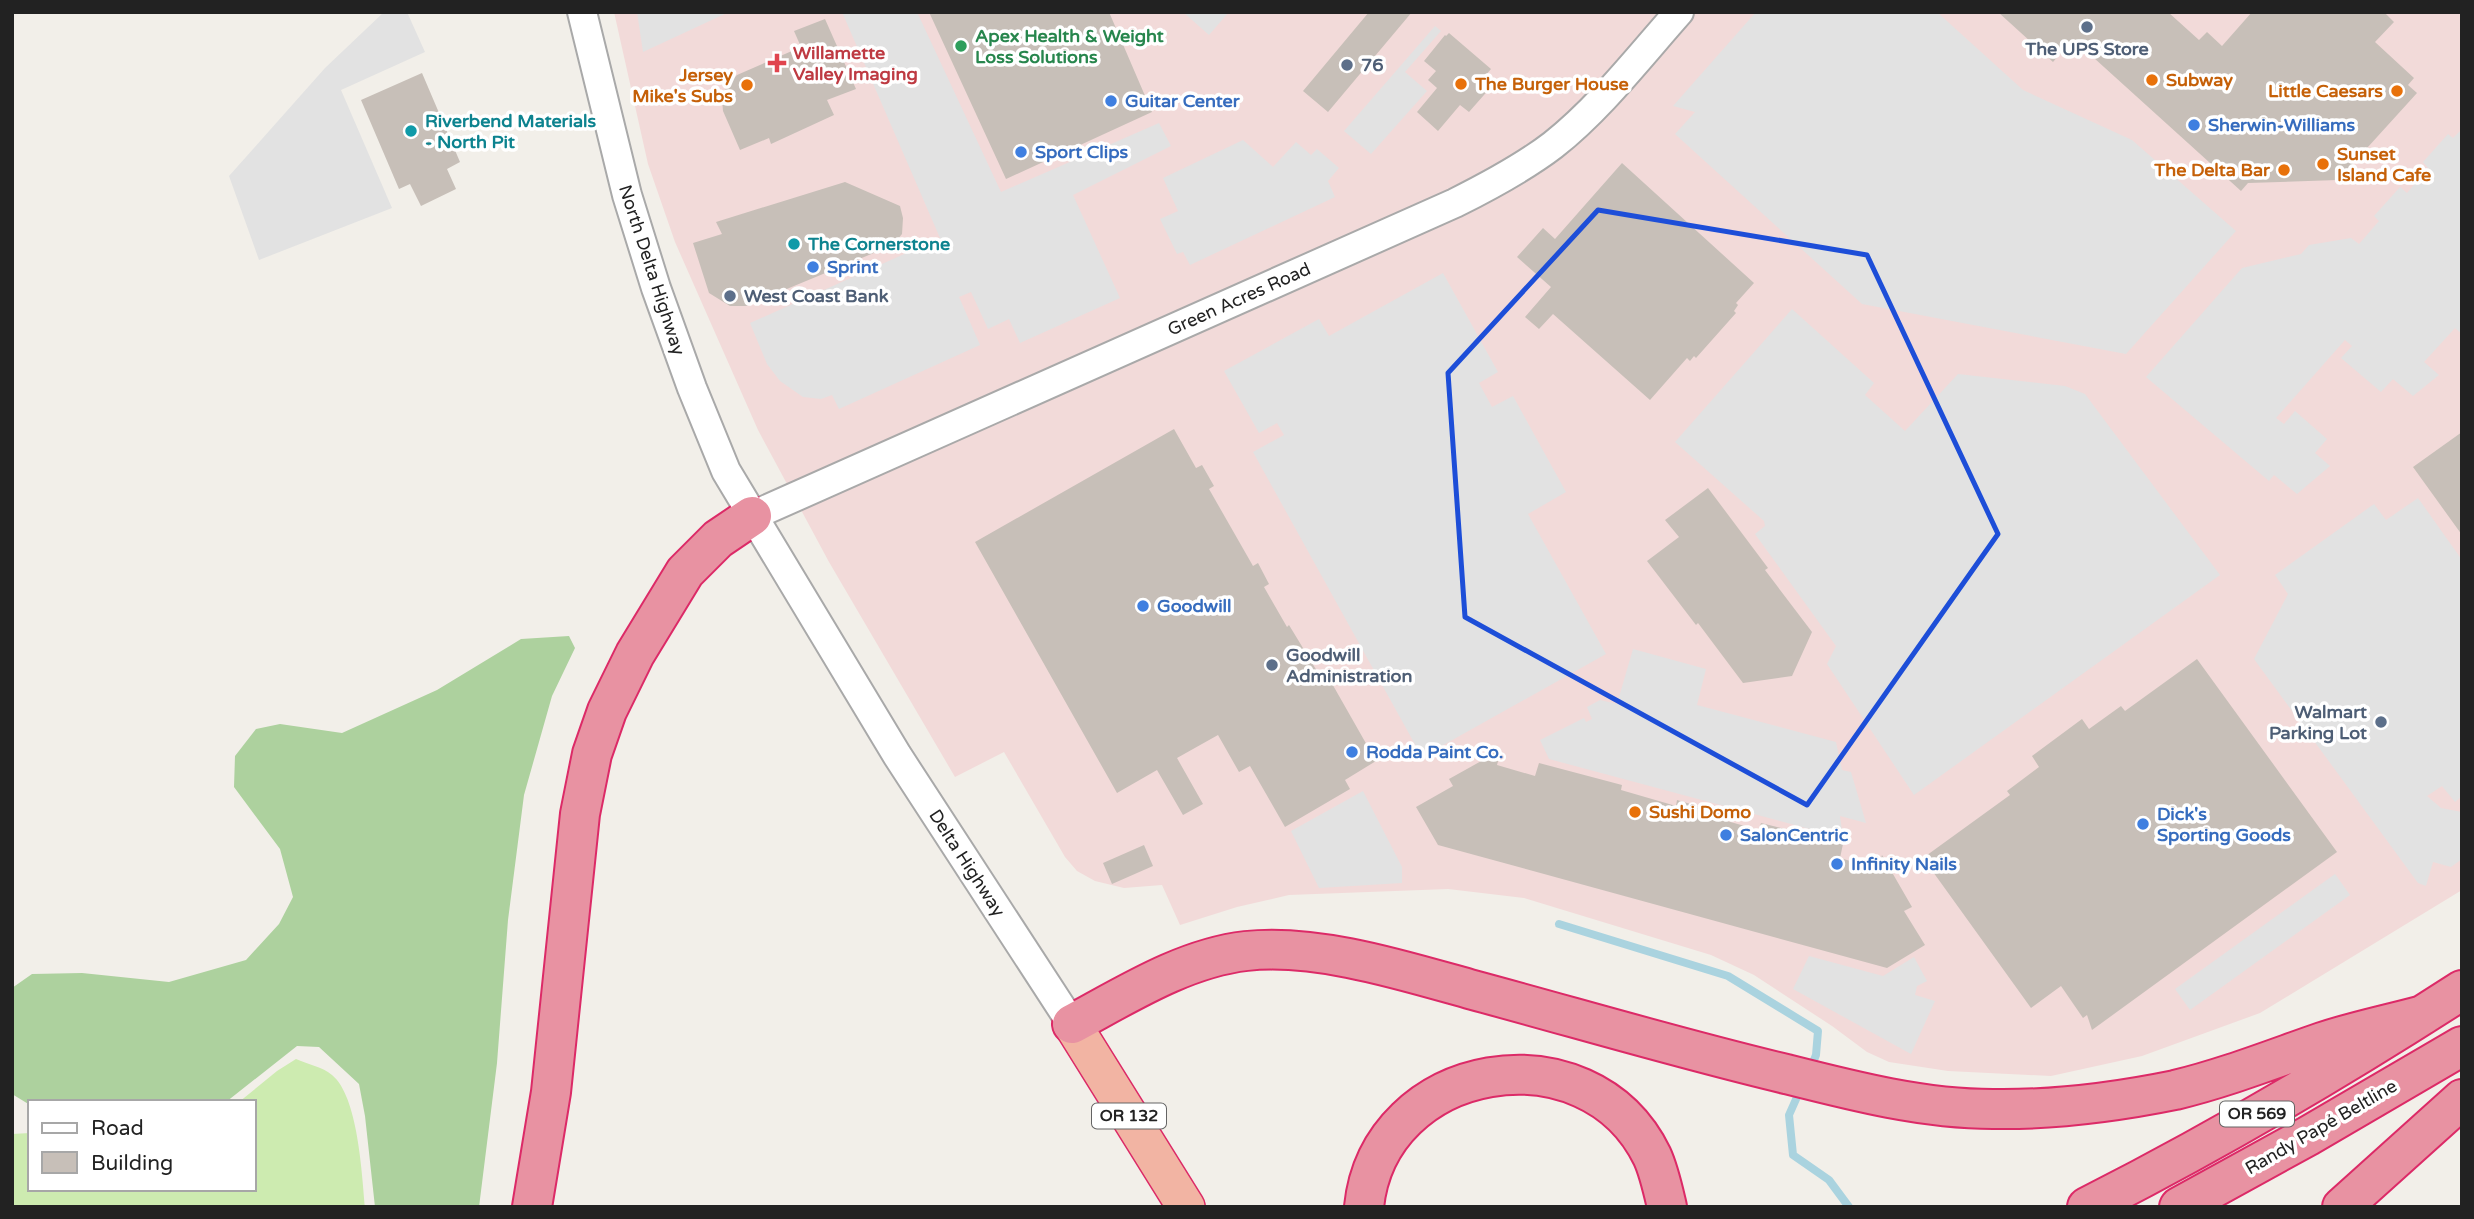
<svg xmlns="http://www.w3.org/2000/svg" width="2474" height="1219" viewBox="0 0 2474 1219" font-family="'Varela Round',sans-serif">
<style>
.commercial{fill:#f2dad9}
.grass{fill:#cdebb0}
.forest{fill:#add19e}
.parking{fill:#e2e2e2}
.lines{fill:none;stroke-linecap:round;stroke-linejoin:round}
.stream{stroke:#aad3df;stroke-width:8}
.building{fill:#c7bfb8}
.tertiary-casing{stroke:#a9a9a9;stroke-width:32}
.trunk-casing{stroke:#dc2a67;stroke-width:40}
.motorway-casing{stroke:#dc2a67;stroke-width:42}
.tertiary{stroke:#fff;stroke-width:28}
.trunk{stroke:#f2b4a3;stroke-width:37}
.motorway{stroke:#e892a2;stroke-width:38}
.marked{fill:none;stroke:#1d4ed8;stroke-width:5;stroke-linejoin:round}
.service-dot{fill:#5c6f8a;stroke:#fff;stroke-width:2.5}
.leisure-dot{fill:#2e9e5b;stroke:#fff;stroke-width:2.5}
.health-dot{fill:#e0444e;stroke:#fff;stroke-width:2.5}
.food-dot{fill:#e8710a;stroke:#fff;stroke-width:2.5}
.shop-dot{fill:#3f7fe0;stroke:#fff;stroke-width:2.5}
.culture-dot{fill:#0f9aa8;stroke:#fff;stroke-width:2.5}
.labels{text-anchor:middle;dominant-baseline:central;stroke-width:7;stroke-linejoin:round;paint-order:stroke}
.shield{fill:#fff;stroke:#646464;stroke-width:2}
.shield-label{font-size:16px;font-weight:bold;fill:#222}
.leisure-label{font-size:18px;font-weight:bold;fill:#27864d;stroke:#fff;text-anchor:start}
.service-label{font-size:18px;font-weight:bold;fill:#4e5e75;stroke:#fff;text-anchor:start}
.health-label{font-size:18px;font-weight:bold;fill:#be3a42;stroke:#fff;text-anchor:start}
.food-label{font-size:18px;font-weight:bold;fill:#c56008;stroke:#fff;text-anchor:start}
.shop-label{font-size:18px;font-weight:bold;fill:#366cbe;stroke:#fff;text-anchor:start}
.culture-label{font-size:18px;font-weight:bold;fill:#0d838f;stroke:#fff;text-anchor:start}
.street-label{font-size:18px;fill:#222;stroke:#fff}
</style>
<rect width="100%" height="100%" fill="#f2efe9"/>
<path class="commercial" d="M 614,12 L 2462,12 L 2462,890 L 2260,1013 L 2142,1056 L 2051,1076 L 1948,1071 L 1889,1062 L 1867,1052 L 1832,1026 L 1754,975 L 1711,955 L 1524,898 L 1448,889 L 1289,895 L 1237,907 L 1180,925 L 1162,885 L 1124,888 L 1095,881 L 1077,871 L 1065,857 L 1004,752 L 955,777 L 829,562 L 758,430 L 675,242 L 648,164 Z"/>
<path class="grass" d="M 296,1059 C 307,1064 323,1067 332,1075 C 358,1096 362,1174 365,1207 L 12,1207 L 12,1134 L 30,1133 L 30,1189 L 254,1189 L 254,1102 L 239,1102 L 277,1071 Z"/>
<path class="forest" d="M 569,636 L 575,648 L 552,696 L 524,795 L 508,920 L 497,1063 L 479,1207 L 375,1207 L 365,1116 L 359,1084 L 319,1047 L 297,1046 L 226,1102 L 30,1102 L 30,1105 L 12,1094 L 12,988 L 32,974 L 82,973 L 169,982 L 246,960 L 279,924 L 293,897 L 280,849 L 234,787 L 235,756 L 256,729 L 280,724 L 342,733 L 437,690 L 521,639 Z"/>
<path class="parking" d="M 384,12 L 407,12 L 425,52 L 341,90 L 392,208 L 259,260 L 229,176 L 325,68 Z
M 637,12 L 729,12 L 643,52 Z
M 842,12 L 917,12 L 1001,192 L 1159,123 L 1171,146 L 1073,195 L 1120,298 L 1020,343 L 1009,319 L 988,329 L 971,292 L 959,297 L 980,345 L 839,409 L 832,395 L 821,399 L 803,397 L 780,381 L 767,364 L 750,323 L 940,238 Z
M 1183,12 L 1229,12 L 1209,35 Z
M 1756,12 L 1937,12 L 2023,90 L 2132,140 L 2236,231 L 2126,354 L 1862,304 L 1675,134 L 1695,112 L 1673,106 Z
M 1435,26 L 1441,31 L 1405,72 L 1427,91 L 1371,154 L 1344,131 Z
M 2462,129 L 2462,334 L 2455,328 L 2424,362 L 2439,375 L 2413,396 L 2393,379 L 2381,392 L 2341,358 L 2352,346 L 2345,340 L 2276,418 L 2284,424 L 2295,411 L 2327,439 L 2315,453 L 2330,466 L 2297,494 L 2274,475 L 2269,481 L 2146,377 L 2242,268 L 2301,254 L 2309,245 L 2351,238 L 2359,244 L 2379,221 L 2374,216 L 2400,187 L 2407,193 L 2428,168 L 2423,162 L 2448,134 L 2453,138 Z
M 1243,140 L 1273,167 L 1296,142 L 1311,155 L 1317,149 L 1339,168 L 1328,181 L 1335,197 L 1190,265 L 1183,252 L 1177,254 L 1160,219 L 1178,211 L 1163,178 Z
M 1443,273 L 1498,372 L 1479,383 L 1492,407 L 1513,396 L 1566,492 L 1528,514 L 1606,654 L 1422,757 L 1253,452 L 1284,435 L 1277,423 L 1259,433 L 1224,371 L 1319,319 L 1329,336 Z
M 1792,309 L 1874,383 L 1865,395 L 1905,431 L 1958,374 L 2065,386 L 2085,394 L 2220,575 L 1914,795 L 1827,664 L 1836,646 L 1755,534 L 1765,526 L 1764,521 L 1675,442 Z
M 2418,498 L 2462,560 L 2462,796 L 2455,802 L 2442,786 L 2427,796 L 2441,808 L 2462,812 L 2462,859 L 2451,867 L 2433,862 L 2426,886 L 2418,883 L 2254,659 L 2288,594 L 2275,575 L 2374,504 L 2386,520 Z
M 1633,649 L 1706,669 L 1697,705 L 1836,742 L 1842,770 L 1851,772 L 1866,823 L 1840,816 L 1843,838 L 1549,759 L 1540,740 L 1584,718 L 1586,722 L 1592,719 L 1587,707 L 1600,700 L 1617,704 Z
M 1363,791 L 1402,867 L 1402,883 L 1319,888 L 1291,831 Z
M 2335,874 L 2350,895 L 2190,1010 L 2175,989 Z
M 1809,956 L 1883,976 L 1914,957 L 1927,981 L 1917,986 L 1915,995 L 1935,1001 L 1911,1054 L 1793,989 Z"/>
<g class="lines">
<path class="stream" d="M 1559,924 L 1728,976 L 1818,1031 L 1816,1055 L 1810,1070
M 1801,1088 L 1789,1115 L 1793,1155 L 1829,1180 L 1849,1207"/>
</g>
<path class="building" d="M 929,12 L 1109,12 L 1152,112 L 1006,179 Z
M 1369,12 L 1412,12 L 1328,112 L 1303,91 Z
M 1998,12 L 2168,12 L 2199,40 L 2207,32 L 2222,46 L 2252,12 L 2384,12 L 2394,22 L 2375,42 L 2414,78 L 2408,85 L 2417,93 L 2338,180 L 2248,183 L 2241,191 L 2073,39 L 2053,62 Z
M 825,19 L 856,89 L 827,100 L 834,115 L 771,144 L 769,138 L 740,150 L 723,111 L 722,99 L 727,85 L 737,75 L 801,47 L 794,31 Z
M 1449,33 L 1491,69 L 1485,76 L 1493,82 L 1489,85 L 1491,87 L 1469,112 L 1460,105 L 1438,131 L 1417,112 L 1437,88 L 1428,80 L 1436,71 L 1424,61 L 1445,35 L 1446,36 Z
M 422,73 L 460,162 L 447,169 L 456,189 L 421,206 L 410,184 L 399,189 L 361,100 Z
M 1622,163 L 1754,283 L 1736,303 L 1738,305 L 1734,311 L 1736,313 L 1696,358 L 1694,356 L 1690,361 L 1687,358 L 1650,400 L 1553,314 L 1539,329 L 1525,317 L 1551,287 L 1517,257 L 1543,228 L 1555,239 Z
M 845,182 L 900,206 L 903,218 L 902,234 L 893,245 L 746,306 L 730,306 L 709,293 L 693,243 L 722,234 L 716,222 Z
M 1174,429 L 1196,468 L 1202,465 L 1214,486 L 1209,489 L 1253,566 L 1258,563 L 1269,584 L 1264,587 L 1287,627 L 1289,625 L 1320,676 L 1326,673 L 1376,761 L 1345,780 L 1350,789 L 1285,827 L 1250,766 L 1239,772 L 1218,735 L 1177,758 L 1203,804 L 1183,815 L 1157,770 L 1117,793 L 975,542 Z
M 2462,432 L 2462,535 L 2413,467 Z
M 1708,488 L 1768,568 L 1765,570 L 1812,632 L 1792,676 L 1743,683 L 1698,623 L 1696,625 L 1647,561 L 1679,537 L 1665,520 Z
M 2197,659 L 2337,852 L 2092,1030 L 2087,1015 L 2083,1018 L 2061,986 L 2031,1008 L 1923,858 L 2010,795 L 2007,791 L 2039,767 L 2032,756 L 2082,719 L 2089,729 L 2121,706 L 2125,711 Z
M 1501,750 L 1497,765 L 1535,776 L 1539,763 L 1622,785 L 1621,790 L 1676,806 L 1677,800 L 1704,808 L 1702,814 L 1759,830 L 1761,823 L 1843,844 L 1840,858 L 1878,869 L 1882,855 L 1912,907 L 1904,911 L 1925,945 L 1887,968 L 1438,845 L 1416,807 L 1453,786 L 1449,779 Z
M 1144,845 L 1153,866 L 1112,884 L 1103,863 Z"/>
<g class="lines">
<g class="tertiary-casing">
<path id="tertiary" d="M 582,12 L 627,195 L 656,288 L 692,388 L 726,471 L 897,755 L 1072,1024
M 752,516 L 1455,203 C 1489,186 1523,168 1553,145 C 1599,109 1640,56 1679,12"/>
</g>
<g class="trunk-casing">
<path id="trunk" d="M 1072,1024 L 1186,1207"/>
</g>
<g class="motorway-casing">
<path id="motorway" d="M 1072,1024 C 1126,995 1184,958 1246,951 C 1317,943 1405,971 1473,990 C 1577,1018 1681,1049 1786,1074 C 1853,1091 1923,1109 1993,1109 C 2054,1110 2116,1102 2175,1090 C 2225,1078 2273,1059 2322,1042 C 2355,1031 2390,1024 2423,1015
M 532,1207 L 551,1092 L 580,814 L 592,754 L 607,711 L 635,654 L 685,572 L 718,539 L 752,516
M 1364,1207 C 1379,1060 1588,1025 1652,1156 C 1659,1171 1663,1190 1667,1207
M 2087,1207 C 2215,1142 2341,1068 2462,990
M 2179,1207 L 2308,1136 L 2462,1046
M 2342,1207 L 2462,1099"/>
</g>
<use href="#tertiary" class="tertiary"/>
<use href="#trunk" class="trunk"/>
<use href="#motorway" class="motorway"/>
</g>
<path class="marked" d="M 1598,210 L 1867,255 L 1998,534 L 1807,805 L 1465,617 L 1448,373 Z"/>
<g class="service-dot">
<circle cx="2087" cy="27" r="7"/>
<circle cx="1347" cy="65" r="7"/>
<circle cx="730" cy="296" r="7"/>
<circle cx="1272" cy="665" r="7"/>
<circle cx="2381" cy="722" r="7"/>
</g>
<circle class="leisure-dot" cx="961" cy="46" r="7"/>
<path class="health-dot" d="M773.5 52.5h7v7h7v7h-7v7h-7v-7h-7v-7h7z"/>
<g class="food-dot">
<circle cx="2152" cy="80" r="7"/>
<circle cx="1461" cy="84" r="7"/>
<circle cx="747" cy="85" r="7"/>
<circle cx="2397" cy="91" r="7"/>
<circle cx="2323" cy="164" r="7"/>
<circle cx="2284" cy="170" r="7"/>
<circle cx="1635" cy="812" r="7"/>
</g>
<g class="shop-dot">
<circle cx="1111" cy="101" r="7"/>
<circle cx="2194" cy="125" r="7"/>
<circle cx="1021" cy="152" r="7"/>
<circle cx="813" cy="267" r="7"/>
<circle cx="1143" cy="606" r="7"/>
<circle cx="1352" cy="752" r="7"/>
<circle cx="2143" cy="824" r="7"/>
<circle cx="1726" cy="835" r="7"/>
<circle cx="1837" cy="864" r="7"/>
</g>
<g class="culture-dot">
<circle cx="411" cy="131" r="7"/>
<circle cx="794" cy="244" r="7"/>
</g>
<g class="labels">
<g class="shield">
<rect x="2220" y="1101.5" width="74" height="25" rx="5"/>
<rect x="1092" y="1103.5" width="74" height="25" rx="5"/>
</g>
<g class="shield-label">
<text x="2257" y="1114">OR 569</text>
<text x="1129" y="1116">OR 132</text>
</g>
<g class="leisure-label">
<text x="975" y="36">Apex Health &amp; Weight<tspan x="975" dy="21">Loss Solutions</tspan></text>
</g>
<g class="service-label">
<text x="2087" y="49" text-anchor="middle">The UPS Store</text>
<text x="1361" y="65">76</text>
<text x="744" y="296">West Coast Bank</text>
<text x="1286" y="655">Goodwill<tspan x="1286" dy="21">Administration</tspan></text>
<text x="2367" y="712" text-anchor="end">Walmart<tspan x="2367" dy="21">Parking Lot</tspan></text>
</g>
<g class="health-label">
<text x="793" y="53">Willamette<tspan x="793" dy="21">Valley Imaging</tspan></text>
</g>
<g class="food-label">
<text x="733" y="75" text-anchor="end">Jersey<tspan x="733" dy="21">Mike's Subs</tspan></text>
<text x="2166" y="80">Subway</text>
<text x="1475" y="84">The Burger House</text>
<text x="2383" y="91" text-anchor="end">Little Caesars</text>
<text x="2337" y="154">Sunset<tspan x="2337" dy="21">Island Cafe</tspan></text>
<text x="2270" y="170" text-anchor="end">The Delta Bar</text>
<text x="1649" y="812">Sushi Domo</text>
</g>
<g class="shop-label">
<text x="1125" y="101">Guitar Center</text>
<text x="2208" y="125">Sherwin-Williams</text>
<text x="1035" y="152">Sport Clips</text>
<text x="827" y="267">Sprint</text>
<text x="1157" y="606">Goodwill</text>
<text x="1366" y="752">Rodda Paint Co.</text>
<text x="2157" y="814">Dick's<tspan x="2157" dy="21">Sporting Goods</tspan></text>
<text x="1740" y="835">SalonCentric</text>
<text x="1851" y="864">Infinity Nails</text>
</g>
<g class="culture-label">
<text x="425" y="121">Riverbend Materials<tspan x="425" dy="21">- North Pit</tspan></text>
<text x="808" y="244">The Cornerstone</text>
</g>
<g class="street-label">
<text transform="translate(652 270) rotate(72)">North Delta Highway</text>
<text transform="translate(1239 299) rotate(-24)">Green Acres Road</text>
<text transform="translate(967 863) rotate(57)">Delta Highway</text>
<text transform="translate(2321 1127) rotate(-30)">Randy Papé Beltline</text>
</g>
</g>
<rect width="2474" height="1219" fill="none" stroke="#222222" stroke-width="28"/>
<rect x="28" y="1100" width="228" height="91" fill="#ffffff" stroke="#a7a7a7" stroke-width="2"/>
<rect x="42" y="1123" width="35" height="10" fill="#ffffff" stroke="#a7a7a7" stroke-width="2"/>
<text x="91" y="1135" font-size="21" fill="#222222">Road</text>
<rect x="42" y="1152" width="35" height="21" fill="#c7bfb8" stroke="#a7a7a7" stroke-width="2"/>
<text x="91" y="1170" font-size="21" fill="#222222">Building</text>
</svg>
